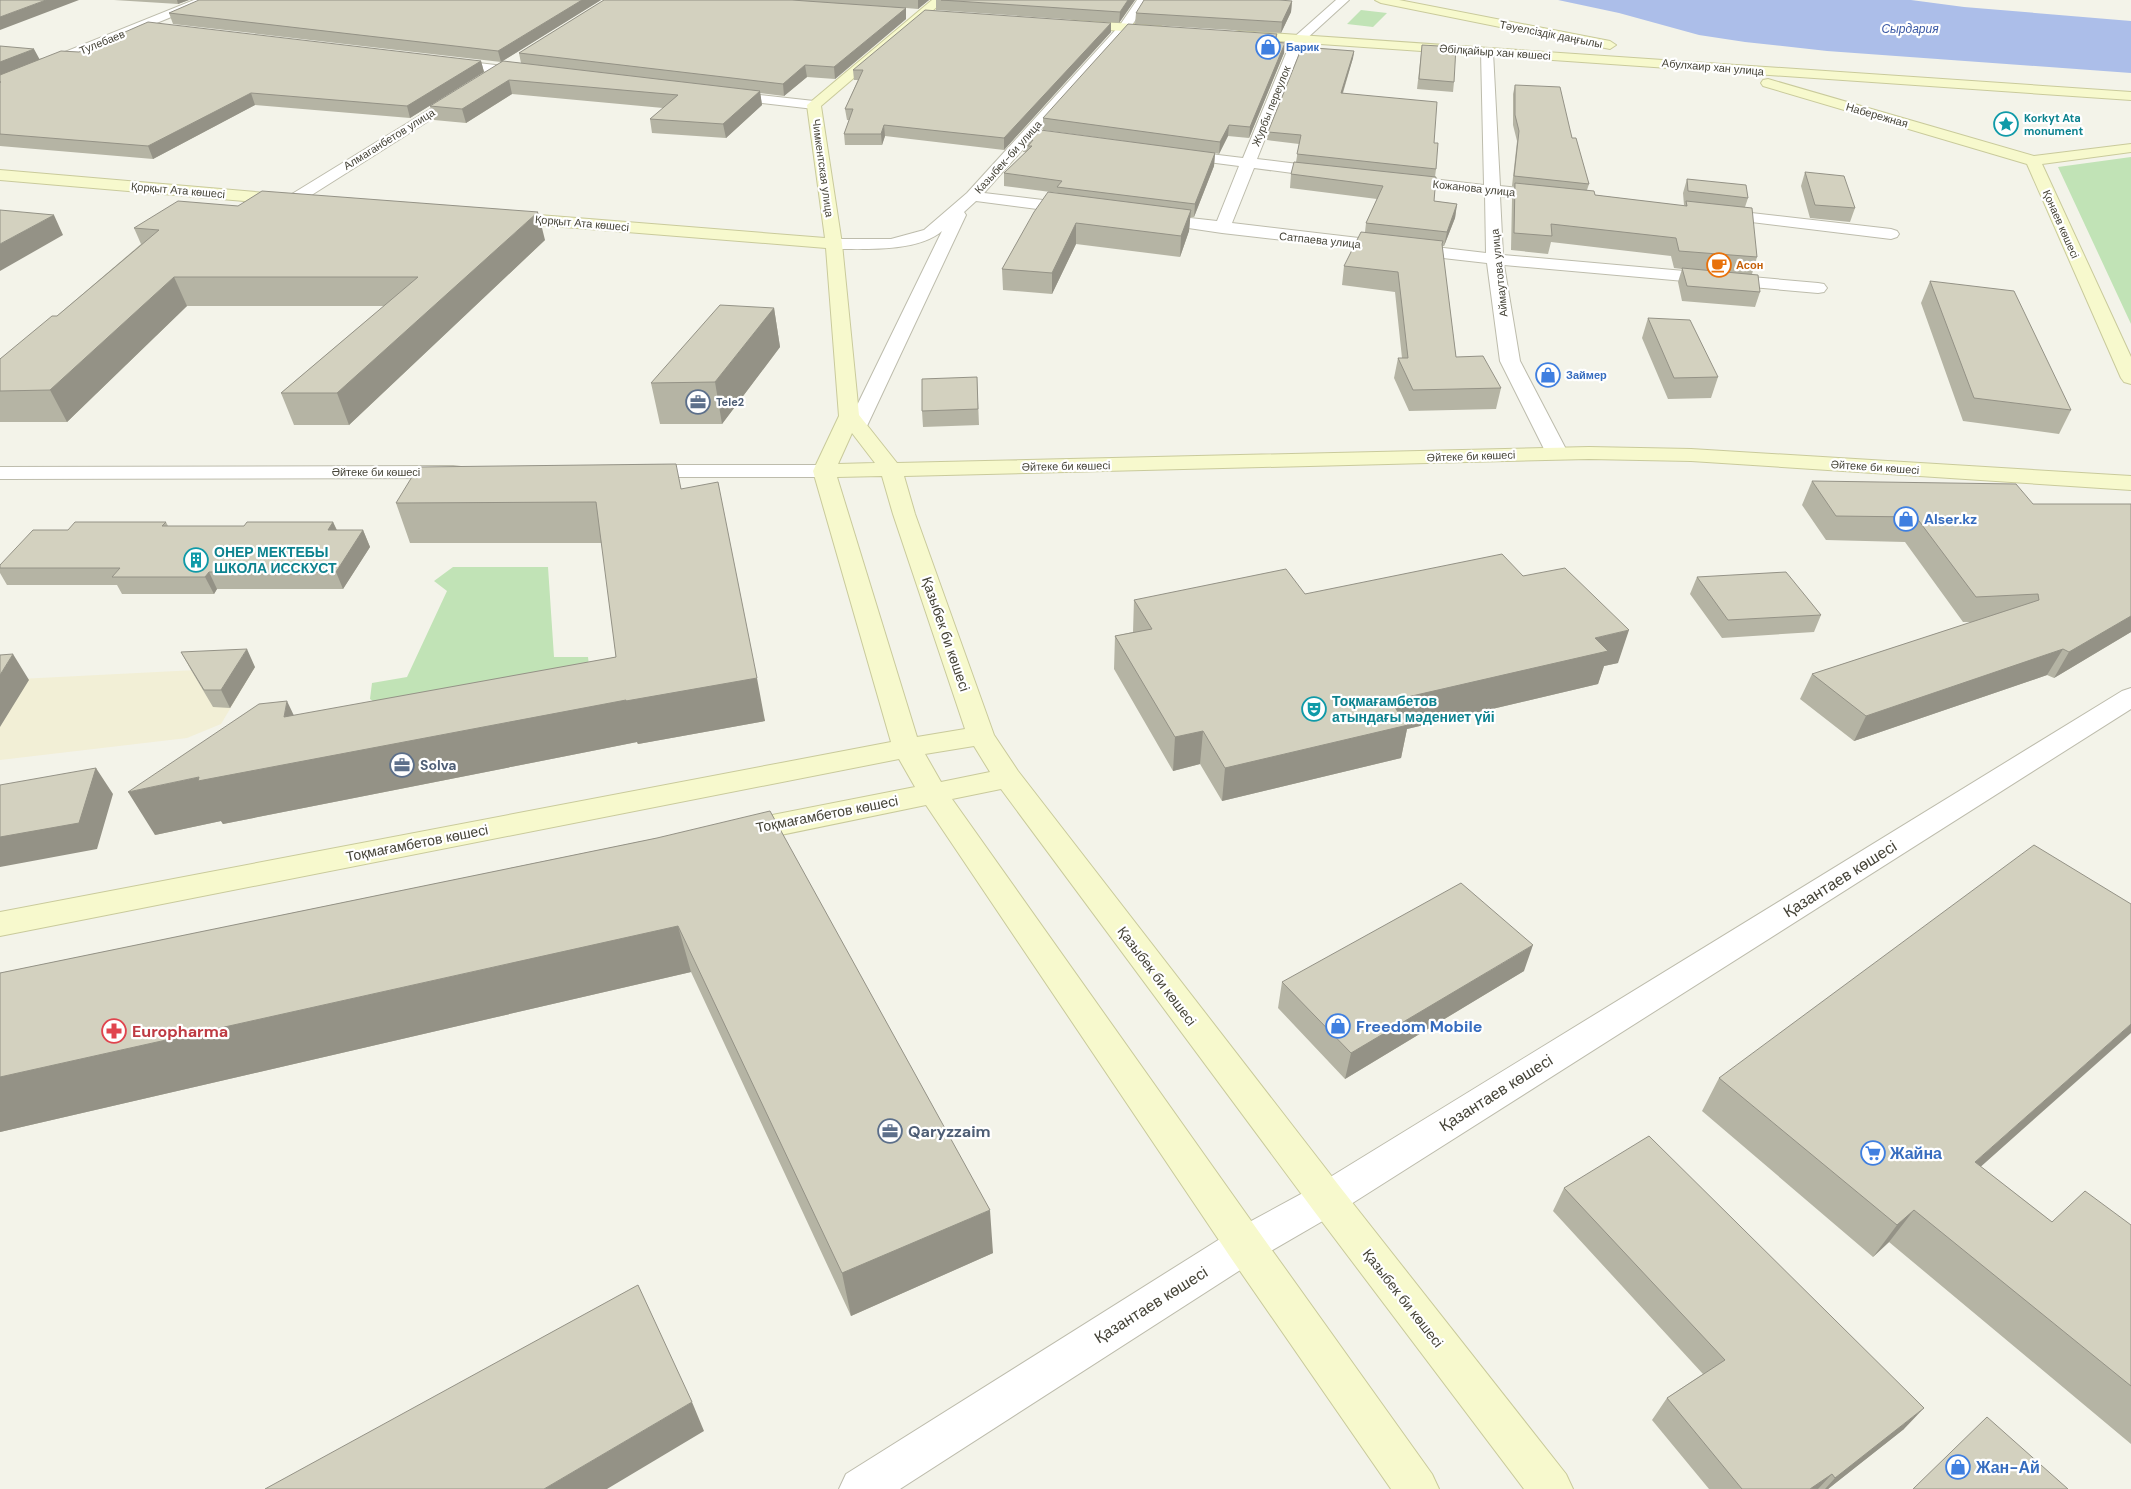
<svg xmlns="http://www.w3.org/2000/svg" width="2131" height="1489" viewBox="0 0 2131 1489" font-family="'DM Sans',sans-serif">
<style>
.commercial{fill:#f2efd6}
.green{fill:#c1e3b6}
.water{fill:#acbee9}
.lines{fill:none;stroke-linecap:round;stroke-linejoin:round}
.street-casing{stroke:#bdbcac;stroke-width:2}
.secondary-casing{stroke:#c9ca9b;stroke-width:2}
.street{fill:#fff;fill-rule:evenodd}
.secondary{fill:#f7f9cd;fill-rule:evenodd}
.wall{fill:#b5b4a4}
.shaded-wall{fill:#949286}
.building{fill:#d3d1bf;stroke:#949286}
.labels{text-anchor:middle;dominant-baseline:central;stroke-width:4.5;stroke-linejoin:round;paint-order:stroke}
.far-street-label{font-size:11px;fill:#464438;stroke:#fff}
.far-shop-label{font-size:11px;font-weight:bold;fill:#366cbe;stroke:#fff;text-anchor:start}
.far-culture-label{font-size:11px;font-weight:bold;fill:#0d838f;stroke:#fff;text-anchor:start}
.far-food-label{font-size:11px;font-weight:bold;fill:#c56008;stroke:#fff;text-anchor:start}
.far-service-label{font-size:11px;font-weight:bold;fill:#4e5e75;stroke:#fff;text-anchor:start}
.far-water-label{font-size:12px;font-style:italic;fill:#3c5aa6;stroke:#fff}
.shop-label{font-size:14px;font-weight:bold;fill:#366cbe;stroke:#fff;text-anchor:start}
.culture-label{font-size:14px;font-weight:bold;fill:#0d838f;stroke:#fff;text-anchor:start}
.street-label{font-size:14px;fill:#464438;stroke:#fff}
.service-label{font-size:14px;font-weight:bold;fill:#4e5e75;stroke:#fff;text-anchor:start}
.near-street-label{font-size:16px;fill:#464438;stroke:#fff}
.near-shop-label{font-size:16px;font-weight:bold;fill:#366cbe;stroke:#fff;text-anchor:start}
.near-health-label{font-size:16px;font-weight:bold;fill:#be3a42;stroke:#fff;text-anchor:start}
.near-service-label{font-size:16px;font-weight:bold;fill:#4e5e75;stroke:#fff;text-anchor:start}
</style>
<rect width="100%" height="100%" fill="#f3f3e9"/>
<path class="commercial" d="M 255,667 L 221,724 L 187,738 L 0,760 L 0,680 Z"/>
<path class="green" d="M 1361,10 L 1387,13 L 1373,27 L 1347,24 Z
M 2131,157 L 2131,324 L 2058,167 Z
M 453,567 L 548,567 L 554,657 L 588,657 L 590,673 L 387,711 L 370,699 L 372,683 L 407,677 L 447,591 L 434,581 Z"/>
<path class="water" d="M 1558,0 L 1911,0 L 1964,7 L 2131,21 L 2131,73 L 1827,51 L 1745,42 L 1699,35 L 1619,13 Z"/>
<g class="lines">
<g class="street-casing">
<path id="street" d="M 194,0 L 210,0 L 208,2 L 0,87 L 0,78 Z
M 1137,0 L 1149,0 L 1128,31 L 984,193 L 1076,204 L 1082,206 L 1084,209 L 1082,212 L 1076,214 L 976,201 L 964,212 L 966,215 L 867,426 L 864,430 L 857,432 L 850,430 L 847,426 L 942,231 C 918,252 865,249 834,249 L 828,248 L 826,244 L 828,240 L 834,239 L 891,239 L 924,230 L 967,193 L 1120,25 Z
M 1336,0 L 1349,0 L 1304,41 L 1257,159 L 1330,168 L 1335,170 L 1338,173 L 1335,176 L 1330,178 L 1254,168 L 1232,223 L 1486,253 L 1485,194 L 1398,185 L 1393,183 L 1390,180 L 1393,177 L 1398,175 L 1484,185 L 1481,52 L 1487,48 L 1493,52 L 1500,186 L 1549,191 L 1555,193 L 1557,196 L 1555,199 L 1549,201 L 1500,196 L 1503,255 L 1818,283 L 1824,284 L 1827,288 L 1824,292 L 1818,293 L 1504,265 L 1520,361 L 1568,453 L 1564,457 L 1557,459 L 1550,457 L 1546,453 L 1500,361 L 1487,263 L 1222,233 L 1148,222 L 1146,219 L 1148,216 L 1154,214 L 1217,221 L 1239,166 L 1177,158 L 1172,157 L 1170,154 L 1172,151 L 1177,150 L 1243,158 L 1292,39 Z
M 445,59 L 529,69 L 536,73 L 529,77 L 440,66 L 439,63 L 440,60 Z
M 463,89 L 470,93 L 468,96 L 299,203 L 287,203 L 285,200 L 287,197 Z
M 724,91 L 814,101 L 821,105 L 814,109 L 719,98 L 717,95 L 719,92 Z
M 1716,209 L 1891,229 L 1897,231 L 1899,234 L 1897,237 L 1891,239 L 1710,217 L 1708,214 L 1710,211 Z
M 639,465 L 824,465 L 832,466 L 835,471 L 832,476 L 824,477 L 639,477 L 631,476 L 628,471 L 631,466 Z
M 453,466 L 461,467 L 464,472 L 461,477 L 453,478 L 0,479 L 0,467 Z
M 2131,688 L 2131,709 L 1340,1211 L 1259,1258 L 900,1489 L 839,1489 L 846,1474 L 1231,1232 L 1314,1187 L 2122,691 Z"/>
</g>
<g class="secondary-casing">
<path id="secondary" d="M 932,0 L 945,0 L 821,106 L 842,244 L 859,415 L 897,463 L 1589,447 L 1691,449 L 2131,476 L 2131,490 L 1691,461 L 1589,459 L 904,476 L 915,514 L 994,735 L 1018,771 L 1340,1187 L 1566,1474 L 1573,1489 L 1524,1489 L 1314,1211 L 1001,789 L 952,799 L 1259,1232 L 1432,1474 L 1439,1489 L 1391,1489 L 1231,1258 L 926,805 L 742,843 L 732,839 L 727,832 L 732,825 L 742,821 L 915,787 L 899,759 L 0,936 L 0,912 L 891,742 L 813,471 L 839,416 L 826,248 L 502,222 L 496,220 L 494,217 L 496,214 L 502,212 L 825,238 L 807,105 ZM 852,433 L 875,463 L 838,464 ZM 882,476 L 893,514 L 965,729 L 917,737 L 837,477 ZM 974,746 L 990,772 L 941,782 L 925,754 Z
M 1375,0 L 1399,0 L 1610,41 L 1616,45 L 1610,49 L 1381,3 Z
M 1074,20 L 1161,26 L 1167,30 L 1161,34 L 1070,27 L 1068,24 L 1070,21 Z
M 1239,31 L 2131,92 L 2131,100 L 1235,38 L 1233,35 L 1235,32 Z
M 1768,79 L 2034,156 L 2131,144 L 2131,152 L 2042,164 L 2131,357 L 2131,384 L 2124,382 L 2121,378 L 2027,164 L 1763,86 L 1761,83 L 1763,80 Z
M 0,170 L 290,195 L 296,197 L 298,200 L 296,203 L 290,205 L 0,180 Z"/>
</g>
<use href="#street" class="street"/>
<use href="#secondary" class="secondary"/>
</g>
<path class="wall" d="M 114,0 L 189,0 L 178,4 Z
M 601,0 L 501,62 L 173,24 L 169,13 Z
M 604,0 L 929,0 L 918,9 L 906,8 L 906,19 L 835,79 L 807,77 L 784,96 L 760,93 L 762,105 L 726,138 L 652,133 L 650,119 L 663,108 L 512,94 L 466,123 L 434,120 L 430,106 L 521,63 L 519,53 Z
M 936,0 L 1135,0 L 1119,23 L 936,10 Z
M 1282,1 L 1292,1 L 1291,12 L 1281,33 L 1135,24 L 1136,13 Z
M 1111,32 L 1004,150 L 885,136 L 882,145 L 845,145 L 844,134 L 849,120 L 847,120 L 845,109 L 858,80 L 854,80 L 853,70 Z
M 1276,42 L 1285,43 L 1284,53 L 1249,138 L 1228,136 L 1219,154 L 1215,153 L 1214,166 L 1194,217 L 1190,217 L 1189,231 L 1180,257 L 1076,244 L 1052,294 L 1003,290 L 1002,269 L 1058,193 L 1004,186 L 1004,173 L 1026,152 L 1023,152 L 1023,139 L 1131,142 L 1043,130 L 1043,118 Z
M 1422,45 L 1454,82 L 1453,92 L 1417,89 Z
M 0,46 L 39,59 L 79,52 L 481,61 L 484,72 L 410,118 L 255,105 L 153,159 L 0,146 Z
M 1354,51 L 1353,58 L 1343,93 L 1434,143 L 1436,169 L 1435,177 L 1434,201 L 1457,204 L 1455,218 L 1444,246 L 1442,246 L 1456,357 L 1501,388 L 1496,409 L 1409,411 L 1394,378 L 1398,358 L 1402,358 L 1395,292 L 1342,285 L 1344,266 L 1365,232 L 1366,223 L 1377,199 L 1290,188 L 1291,174 L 1296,162 L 1299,144 L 1267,140 L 1268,132 Z
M 1515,85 L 1572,138 L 1589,184 L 1587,190 L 1595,195 L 1685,206 L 1685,205 L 1684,205 L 1683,193 L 1687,179 L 1748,198 L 1745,207 L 1757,257 L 1752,274 L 1760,292 L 1755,307 L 1682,301 L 1678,282 L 1682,269 L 1674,268 L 1671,256 L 1551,242 L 1548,254 L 1511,250 L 1512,199 L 1514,187 L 1512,186 L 1517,141 L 1513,125 L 1513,94 Z
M 1805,172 L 1855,208 L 1850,222 L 1810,218 L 1801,186 Z
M 134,228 L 545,240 L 349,425 L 294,425 L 281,393 L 384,306 L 187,306 L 67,422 L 0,422 L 0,359 L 57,316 L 141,244 Z
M 1930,281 L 2071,410 L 2059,434 L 1963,421 L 1921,303 Z
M 774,308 L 780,347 L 722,424 L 660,424 L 651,383 Z
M 1648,318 L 1718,377 L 1711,398 L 1668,399 L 1642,338 Z
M 977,377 L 979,425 L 923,427 L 922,411 Z
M 1812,481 L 2033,504 L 2131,504 L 2131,632 L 2054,678 L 2047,675 L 1854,741 L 1800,699 L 1812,674 L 1972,622 L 1963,622 L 1905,542 L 1826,540 L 1802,505 Z
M 681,489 L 765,721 L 638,744 L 637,742 L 223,824 L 221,821 L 155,835 L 294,716 L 616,657 L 602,543 L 410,543 L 396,503 Z
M 166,522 L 168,526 L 244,526 L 333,522 L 337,530 L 363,530 L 370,547 L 343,589 L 217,589 L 214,594 L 122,594 L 117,585 L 7,585 L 0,573 L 0,565 L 68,530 Z
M 1523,576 L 1618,663 L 1604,666 L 1598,684 L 1407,729 L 1401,758 L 1222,801 L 1200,764 L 1173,771 L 1114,669 L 1115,636 L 1133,632 L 1134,600 L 1305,594 Z
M 1697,577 L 1821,615 L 1814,632 L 1722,638 L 1690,594 Z
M 181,652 L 255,667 L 230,708 L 213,707 L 191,670 Z
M 657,838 L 993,1253 L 851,1316 L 691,972 L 0,1132 L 0,973 Z
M 1524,971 L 1345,1079 L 1278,1008 L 1282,982 Z
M 1719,1078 L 1981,1167 L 2052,1222 L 2131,1225 L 2131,1444 L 1889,1242 L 1873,1257 L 1702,1111 Z
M 1564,1188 L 1904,1429 L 1828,1489 L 1709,1489 L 1652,1420 L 1667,1398 L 1703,1374 L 1553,1211 Z"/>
<path class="shaded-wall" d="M 46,0 L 79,0 L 0,30 L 0,17 Z
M 177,0 L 189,0 L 178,4 Z
M 582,0 L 601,0 L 501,62 L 498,51 Z
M 918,0 L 929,0 L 918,9 Z
M 1128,0 L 1135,0 L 1119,23 L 1120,12 Z
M 1292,1 L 1291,12 L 1281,33 L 1282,22 Z
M 906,8 L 906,19 L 835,79 L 834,67 Z
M 1111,23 L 1111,32 L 1004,150 L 1004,138 Z
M 1277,34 L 1276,44 L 1273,42 Z
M 1285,43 L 1284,53 L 1249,138 L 1250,127 Z
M 34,49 L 40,60 L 0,76 L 0,62 Z
M 1354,51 L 1353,58 L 1340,101 L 1341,93 Z
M 481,61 L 484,72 L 410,118 L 407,106 Z
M 805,65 L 807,77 L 784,96 L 783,84 Z
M 509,80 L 512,94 L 466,123 L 462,109 Z
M 760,91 L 762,105 L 726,138 L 723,124 Z
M 251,93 L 255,105 L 153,159 L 148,146 Z
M 884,125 L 885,136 L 882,145 L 881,134 Z
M 1229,125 L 1228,136 L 1219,154 L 1220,142 Z
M 1215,153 L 1214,166 L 1194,217 L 1195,204 Z
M 1457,204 L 1455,218 L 1444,246 L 1447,232 Z
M 1191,210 L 1189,231 L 1180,257 L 1181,236 Z
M 538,212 L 545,240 L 349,425 L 337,393 Z
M 54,215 L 63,235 L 0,271 L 0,244 Z
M 1076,223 L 1076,244 L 1052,294 L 1052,273 Z
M 174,277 L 187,306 L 67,422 L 50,390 Z
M 774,308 L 780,347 L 722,424 L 715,382 Z
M 333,522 L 340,538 L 328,530 Z
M 363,530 L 370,547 L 343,589 L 336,572 Z
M 209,572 L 217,589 L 214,594 L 205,577 Z
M 2131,616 L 2131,632 L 2054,678 L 2069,652 Z
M 1629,630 L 1618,663 L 1604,666 L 1598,684 L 1407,729 L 1401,758 L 1222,801 L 1225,768 L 1390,701 L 1595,638 Z
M 247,649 L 255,667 L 230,708 L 221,690 Z
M 2063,649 L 2047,675 L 1854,741 L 1866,716 Z
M 13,654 L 29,680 L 0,727 L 0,675 Z
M 757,678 L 765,721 L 638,744 L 637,742 L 223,824 L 221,821 L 155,835 L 128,792 L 199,777 L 626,700 Z
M 287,701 L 307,743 L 284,717 Z
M 1203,731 L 1200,764 L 1173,771 L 1175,737 Z
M 96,768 L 113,794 L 97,849 L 0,867 L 0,837 Z
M 678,926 L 691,972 L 0,1132 L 0,1077 Z
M 1533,945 L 1524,971 L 1345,1079 L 1351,1053 Z
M 2131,1024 L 2131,1033 L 1949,1195 L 1975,1162 Z
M 990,1210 L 993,1253 L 851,1316 L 842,1273 Z
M 1914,1210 L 1889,1242 L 1873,1257 L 1897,1225 Z
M 692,1402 L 704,1431 L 607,1489 L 544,1489 Z
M 1924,1408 L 1904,1429 L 1828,1489 L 1825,1489 L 1835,1478 Z
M 1832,1474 L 1818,1489 L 1810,1489 Z"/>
<path class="building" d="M 0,0 L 46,0 L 0,17 Z
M 199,0 L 582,0 L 498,51 L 169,13 Z
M 604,0 L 792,0 L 906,8 L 834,67 L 805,65 L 783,84 L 519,53 Z
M 941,0 L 1128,0 L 1120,12 Z
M 1144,0 L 1279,0 L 1292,1 L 1282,22 L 1136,13 Z
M 925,10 L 1111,23 L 1004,138 L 884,125 L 881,134 L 844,134 L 853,109 L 845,109 L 863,70 L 853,70 Z
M 148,22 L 481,61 L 407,106 L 251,93 L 148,146 L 0,134 L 0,82 L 1,82 L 0,82 L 0,75 L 61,51 L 79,52 Z
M 1128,24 L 1277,34 L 1273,42 L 1285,43 L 1250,127 L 1229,125 L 1220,142 L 1043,118 Z
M 1422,45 L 1456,47 L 1454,82 L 1419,79 Z
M 0,46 L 34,49 L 0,62 Z
M 1302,47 L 1354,51 L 1341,93 L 1437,102 L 1434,143 L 1438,143 L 1436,169 L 1297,154 L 1301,135 L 1268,132 Z
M 503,61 L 760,91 L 723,124 L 650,119 L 678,95 L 509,80 L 462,109 L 430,106 Z
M 1515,85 L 1560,87 L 1572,138 L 1576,138 L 1589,184 L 1514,176 L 1519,131 L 1515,115 Z
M 1033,129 L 1215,153 L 1195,204 L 1057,187 L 1062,181 L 1004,173 L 1032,146 L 1028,146 L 1033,140 L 1023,139 Z
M 1294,162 L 1436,177 L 1434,201 L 1457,204 L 1447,232 L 1366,223 L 1383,186 L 1291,174 Z
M 1805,172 L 1844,176 L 1855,208 L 1815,205 Z
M 1687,179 L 1746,185 L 1748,198 L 1688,191 Z
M 1515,183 L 1594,191 L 1595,195 L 1687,206 L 1686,201 L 1752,208 L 1757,257 L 1679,251 L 1676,238 L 1551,224 L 1552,236 L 1514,233 Z
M 262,191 L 538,212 L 337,393 L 281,393 L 418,277 L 174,277 L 50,390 L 0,391 L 0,359 L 52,316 L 57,316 L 159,230 L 134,228 L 178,201 L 238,206 Z
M 1048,192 L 1191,210 L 1181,236 L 1076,223 L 1052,273 L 1002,269 L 1034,212 Z
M 0,210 L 54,215 L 0,244 Z
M 1361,232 L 1443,241 L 1442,244 L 1456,357 L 1483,356 L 1501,388 L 1413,390 L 1398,358 L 1408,358 L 1398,272 L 1344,266 Z
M 1682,268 L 1758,275 L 1760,292 L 1687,286 Z
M 1930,281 L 2014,291 L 2071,410 L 1974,398 Z
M 720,305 L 774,308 L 715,382 L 651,383 Z
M 1648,318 L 1690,320 L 1718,377 L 1674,378 Z
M 977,377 L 978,409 L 922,411 L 922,379 Z
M 676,464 L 681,489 L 718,482 L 757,678 L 626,701 L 626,700 L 198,781 L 199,777 L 128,792 L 259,704 L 287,701 L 284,717 L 616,657 L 596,502 L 396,503 L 418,467 Z
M 1812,481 L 2016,484 L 2033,504 L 2131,504 L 2131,616 L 2069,652 L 2063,649 L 1866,716 L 1812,674 L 2039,600 L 2038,594 L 1976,597 L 1916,517 L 1836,516 Z
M 75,522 L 166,522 L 162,526 L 244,526 L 247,522 L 333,522 L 328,530 L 363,530 L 336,572 L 209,572 L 205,577 L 112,577 L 120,568 L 0,568 L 0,565 L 33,530 L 68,530 Z
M 1502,554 L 1523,576 L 1565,568 L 1629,630 L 1595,638 L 1608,651 L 1390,701 L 1408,725 L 1225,768 L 1203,731 L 1175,737 L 1115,636 L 1152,629 L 1134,600 L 1286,569 L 1305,594 Z
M 1786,572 L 1821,615 L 1728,620 L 1697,577 Z
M 247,649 L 221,690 L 204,690 L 181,652 Z
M 13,654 L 0,675 L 0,655 Z
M 96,768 L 79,823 L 0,837 L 0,785 Z
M 770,811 L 990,1210 L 842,1273 L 678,926 L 0,1077 L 0,973 L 657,838 Z
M 2034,845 L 2131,904 L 2131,1024 L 1975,1162 L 2052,1222 L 2085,1191 L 2131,1225 L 2131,1386 L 1914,1210 L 1897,1225 L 1719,1078 Z
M 1461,883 L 1533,945 L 1351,1053 L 1282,982 Z
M 1649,1136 L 1924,1408 L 1835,1478 L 1832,1474 L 1810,1489 L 1742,1489 L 1667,1398 L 1725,1360 L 1564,1188 Z
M 638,1285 L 692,1402 L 544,1489 L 265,1489 Z
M 1987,1417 L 2068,1489 L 1913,1489 Z"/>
<defs>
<g id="shop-ring" transform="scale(1.25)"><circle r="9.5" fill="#fff" stroke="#3f7fe0" stroke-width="1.5"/><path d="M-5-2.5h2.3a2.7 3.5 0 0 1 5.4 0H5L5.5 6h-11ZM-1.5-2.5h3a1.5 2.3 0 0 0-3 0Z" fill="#3f7fe0"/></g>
<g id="sight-ring" transform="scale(1.25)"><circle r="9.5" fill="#fff" stroke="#0f9aa8" stroke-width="1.5"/><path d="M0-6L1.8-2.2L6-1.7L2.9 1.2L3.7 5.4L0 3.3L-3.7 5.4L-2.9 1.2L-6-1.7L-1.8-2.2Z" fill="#0f9aa8"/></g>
<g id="cafe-ring" transform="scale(1.25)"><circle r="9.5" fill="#fff" stroke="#e8710a" stroke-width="1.5"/><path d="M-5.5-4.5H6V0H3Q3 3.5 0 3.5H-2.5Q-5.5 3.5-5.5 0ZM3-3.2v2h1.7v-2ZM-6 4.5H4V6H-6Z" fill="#e8710a"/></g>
<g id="office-ring" transform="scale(1.25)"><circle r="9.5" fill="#fff" stroke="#5c6f8a" stroke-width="1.5"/><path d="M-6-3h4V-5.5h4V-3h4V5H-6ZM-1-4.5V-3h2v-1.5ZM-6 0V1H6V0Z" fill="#5c6f8a"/></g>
<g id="building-ring" transform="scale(1.25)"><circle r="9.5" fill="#fff" stroke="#0f9aa8" stroke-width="1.5"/><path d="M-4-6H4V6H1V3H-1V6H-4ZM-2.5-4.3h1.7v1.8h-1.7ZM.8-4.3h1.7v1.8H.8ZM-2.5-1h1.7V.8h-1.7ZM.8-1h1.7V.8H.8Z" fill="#0f9aa8"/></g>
<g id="theatre-ring" transform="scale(1.25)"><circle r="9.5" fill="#fff" stroke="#0f9aa8" stroke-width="1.5"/><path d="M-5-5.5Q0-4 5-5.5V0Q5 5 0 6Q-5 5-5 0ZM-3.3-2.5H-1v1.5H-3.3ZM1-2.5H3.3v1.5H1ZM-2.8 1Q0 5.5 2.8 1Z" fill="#0f9aa8"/></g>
<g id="pharmacy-ring" transform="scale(1.25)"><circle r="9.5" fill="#fff" stroke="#e0444e" stroke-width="1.5"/><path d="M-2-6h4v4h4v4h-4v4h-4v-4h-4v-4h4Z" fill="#e0444e"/></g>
<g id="supermarket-ring" transform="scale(1.25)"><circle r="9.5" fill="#fff" stroke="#3f7fe0" stroke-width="1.5"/><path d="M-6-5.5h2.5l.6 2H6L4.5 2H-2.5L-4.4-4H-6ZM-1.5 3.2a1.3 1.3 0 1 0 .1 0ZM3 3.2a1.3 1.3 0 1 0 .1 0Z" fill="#3f7fe0"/></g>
</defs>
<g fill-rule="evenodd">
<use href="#shop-ring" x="1268" y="47"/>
<use href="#sight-ring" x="2006" y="124"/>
<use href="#cafe-ring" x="1719" y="265"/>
<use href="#shop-ring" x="1548" y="375"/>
<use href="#office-ring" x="698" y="402"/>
<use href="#shop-ring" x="1906" y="519"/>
<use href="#building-ring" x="196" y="560"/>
<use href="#theatre-ring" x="1314" y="709"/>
<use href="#office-ring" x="402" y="765"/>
<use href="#shop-ring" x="1338" y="1026"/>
<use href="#pharmacy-ring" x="114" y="1031"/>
<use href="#office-ring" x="890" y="1131"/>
<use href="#supermarket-ring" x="1873" y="1153"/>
<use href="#shop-ring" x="1958" y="1467"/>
</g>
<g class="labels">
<g class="far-street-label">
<text transform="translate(1551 34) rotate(11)">Тәуелсіздік даңғылы</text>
<text transform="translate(102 42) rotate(-22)">Тулебаев</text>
<text transform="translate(1495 52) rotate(4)">Әбілқайыр хан көшесі</text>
<text transform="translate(1713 67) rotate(5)">Абулхаир хан улица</text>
<text transform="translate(1271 106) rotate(-68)">Журбы переулок</text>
<text transform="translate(1877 115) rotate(16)">Набережная</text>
<text transform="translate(389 139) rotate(-32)">Алмаганбетов улица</text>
<text transform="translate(1008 157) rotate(-48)">Казыбек-би улица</text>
<text transform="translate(823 168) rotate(82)">Чимкентская улица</text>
<text transform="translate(1474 188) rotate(6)">Кожанова улица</text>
<text transform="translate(178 190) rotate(5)">Қорқыт Ата көшесі</text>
<text transform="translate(582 223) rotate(5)">Қорқыт Ата көшесі</text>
<text transform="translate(2061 224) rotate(66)">Қонаев көшесі</text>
<text transform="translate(1320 240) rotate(6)">Сатпаева улица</text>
<text transform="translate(1499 273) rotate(-96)">Аймаутова улица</text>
<text transform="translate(1471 456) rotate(-2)">Әйтеке би көшесі</text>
<text transform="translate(1066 466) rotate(-1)">Әйтеке би көшесі</text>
<text transform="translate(1875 467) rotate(4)">Әйтеке би көшесі</text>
<text x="376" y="472">Әйтеке би көшесі</text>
</g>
<g class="far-shop-label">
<text x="1286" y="47">Барик</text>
<text x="1566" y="375">Займер</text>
</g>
<g class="far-culture-label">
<text x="2024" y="118">Korkyt Ata<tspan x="2024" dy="13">monument</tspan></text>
</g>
<g class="far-food-label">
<text x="1736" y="265">Асон</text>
</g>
<g class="far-service-label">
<text x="716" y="402">Tele2</text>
</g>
<g class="far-water-label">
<text x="1910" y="29">Сырдария</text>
</g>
<g class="shop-label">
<text x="1924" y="519">Alser.kz</text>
</g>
<g class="culture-label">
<text x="214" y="552">ОНЕР МЕКТЕБЫ<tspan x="214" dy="16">ШКОЛА ИССКУСТ</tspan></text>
<text x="1332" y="701">Тоқмағамбетов<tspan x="1332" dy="16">атындағы мәдениет үйі</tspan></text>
</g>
<g class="street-label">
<text transform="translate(946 634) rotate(71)">Қазыбек би көшесі</text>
<text transform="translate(827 814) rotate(-11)">Тоқмағамбетов көшесі</text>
<text transform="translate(417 843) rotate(-11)">Тоқмағамбетов көшесі</text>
<text transform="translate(1157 976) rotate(53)">Қазыбек би көшесі</text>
<text transform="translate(1403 1298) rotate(52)">Қазыбек би көшесі</text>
</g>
<g class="service-label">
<text x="420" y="765">Solva</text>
</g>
<g class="near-street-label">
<text transform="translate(1840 879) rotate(-32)">Қазантаев көшесі</text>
<text transform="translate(1496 1093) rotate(-32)">Қазантаев көшесі</text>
<text transform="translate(1151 1305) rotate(-32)">Қазантаев көшесі</text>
</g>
<g class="near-shop-label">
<text x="1356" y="1026">Freedom Mobile</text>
<text x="1890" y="1153">Жайна</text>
<text x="1976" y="1467">Жан-Ай</text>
</g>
<g class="near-health-label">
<text x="132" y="1031">Europharma</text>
</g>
<g class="near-service-label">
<text x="908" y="1131">Qaryzzaim</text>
</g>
</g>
</svg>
